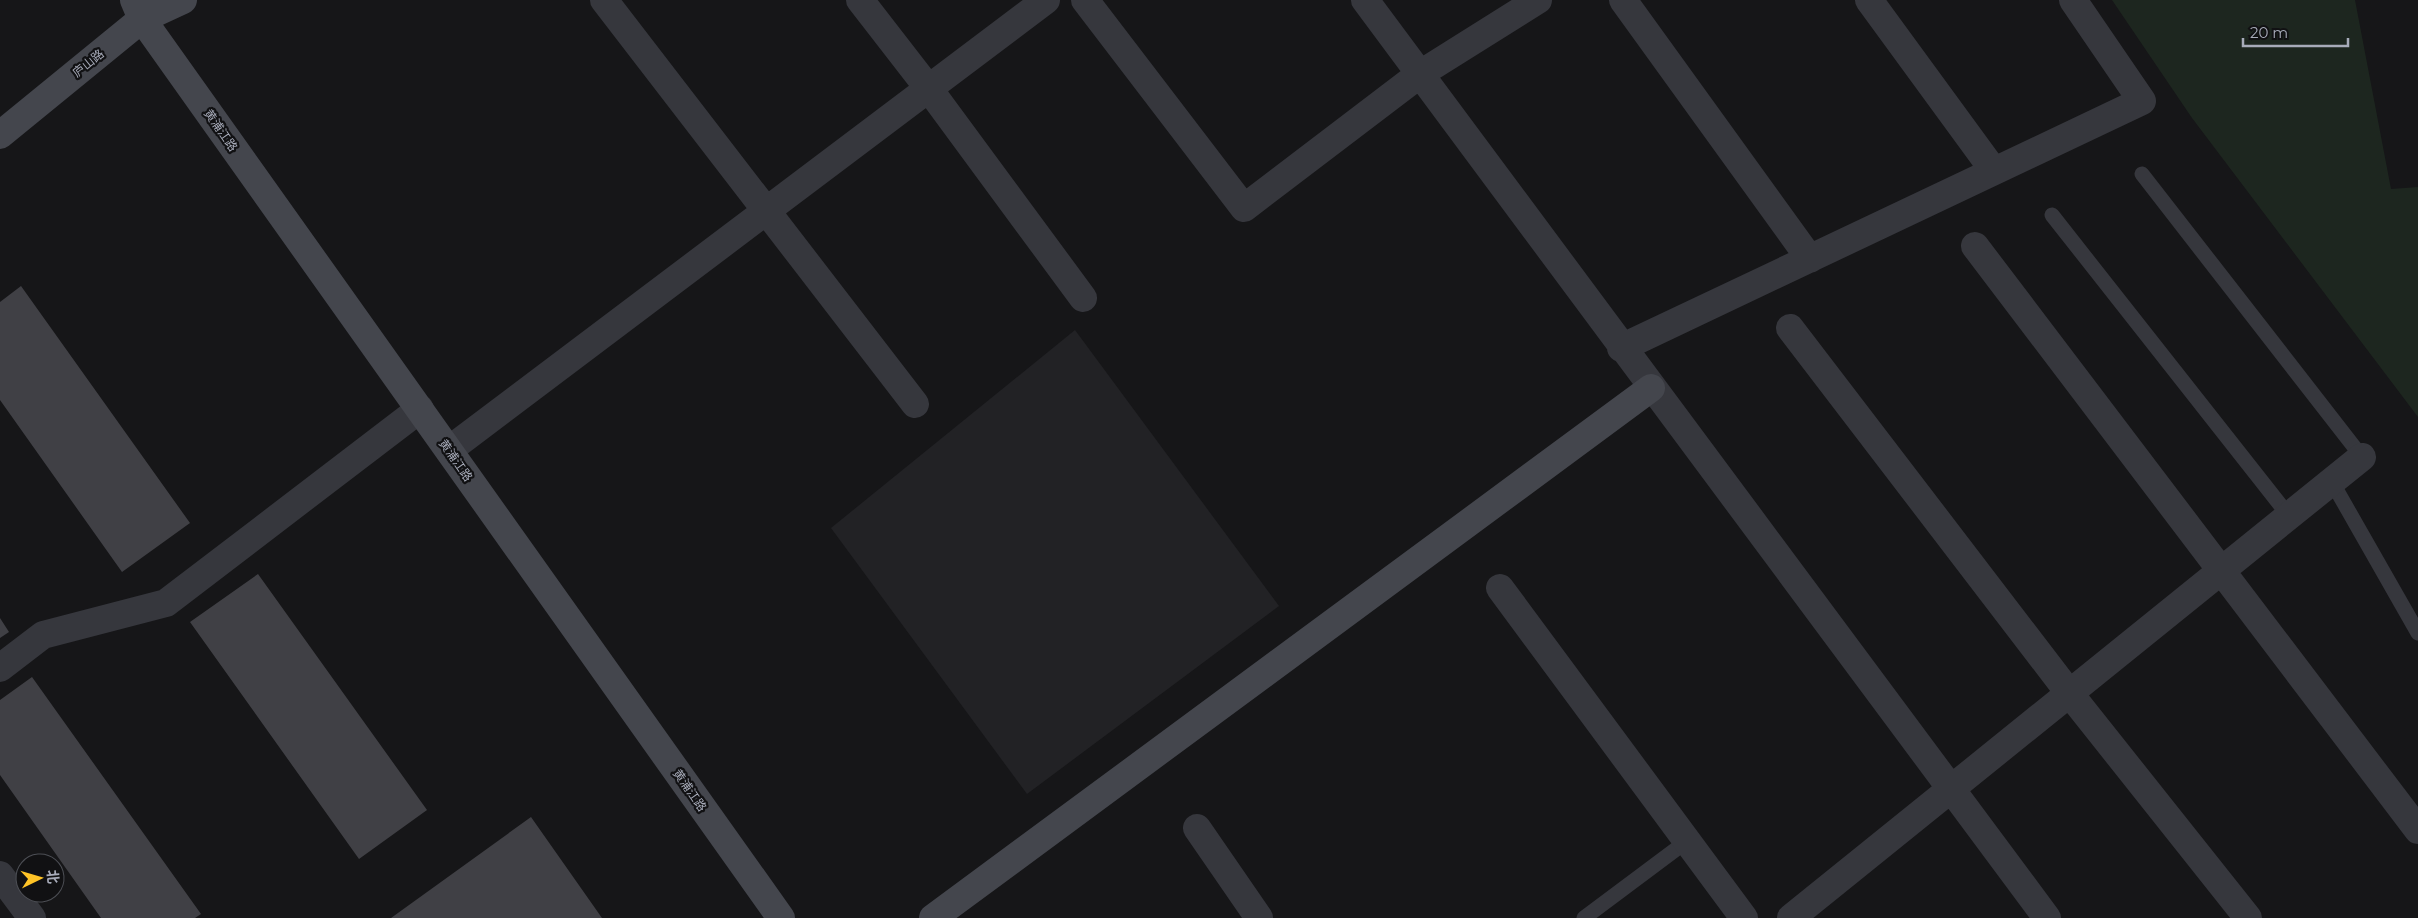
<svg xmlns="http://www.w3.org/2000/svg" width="2418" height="918" viewBox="0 0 2418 918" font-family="Montserrat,'Noto Sans SC',sans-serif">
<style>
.built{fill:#222225}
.green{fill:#1d261f}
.building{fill:#404045}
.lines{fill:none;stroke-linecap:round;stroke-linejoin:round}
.lane{stroke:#36373d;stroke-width:15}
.street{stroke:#36373d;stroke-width:28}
.secondary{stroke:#44464d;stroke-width:28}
.labels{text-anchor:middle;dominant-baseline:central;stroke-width:4.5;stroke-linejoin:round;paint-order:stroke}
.street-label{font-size:12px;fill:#a7abb9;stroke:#111113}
</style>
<rect width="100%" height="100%" fill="#161618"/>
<path class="built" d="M 1075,330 L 1279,606 L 1027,794 L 831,528 Z"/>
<path class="green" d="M 2112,0 L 2355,0 L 2391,189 L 2418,187 L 2418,417 L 2192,118 Z"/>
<path class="building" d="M 21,286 L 190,523 L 122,572 L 0,400 L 0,302 Z
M 258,574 L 427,810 L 359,859 L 190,622 Z
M 0,618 L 9,632 L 0,638 Z
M 32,677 L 201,914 L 195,918 L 101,918 L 0,775 L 0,700 Z
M 531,817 L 602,918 L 391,918 Z"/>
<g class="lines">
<path class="lane" d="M 2142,174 L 2362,457
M 2052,215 L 2289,516
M 2332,482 L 2418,633
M 1584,918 L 1687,841"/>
<path class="street" d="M 604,0 L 915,404
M 860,0 L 929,89 L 1083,298
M 1085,0 L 1244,208 L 1420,74 L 1538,0
M 1365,0 L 2047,918
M 1623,0 L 1810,259
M 1869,0 L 1994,171
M 1975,246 L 2418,830
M 1790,328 L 2070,694 L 2248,918
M 1621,348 L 2142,101 L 2073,0
M 449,450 L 1046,0
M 1500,588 L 1744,918
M 0,668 L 43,635 L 166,603 L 420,409
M 1197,828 L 1259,918
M 0,875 L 32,918
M 1791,918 L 2362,457"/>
<path class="secondary" d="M 134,0 L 142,19 L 781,918
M 0,135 L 142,19 L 183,0
M 933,918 L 1651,388"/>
</g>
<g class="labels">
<g class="street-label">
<text transform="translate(88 63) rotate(-39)">庐山路</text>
<text transform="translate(221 130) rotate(55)">黄浦江路</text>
<text transform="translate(456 460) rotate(55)">黄浦江路</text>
<text transform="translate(690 790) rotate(55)">黄浦江路</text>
</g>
</g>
<g transform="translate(40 878) rotate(85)"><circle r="24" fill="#111113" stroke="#4d4f55"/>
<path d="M0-4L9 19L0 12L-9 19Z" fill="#ffc427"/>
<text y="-8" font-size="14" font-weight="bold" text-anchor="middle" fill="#a7abb9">北</text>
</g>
<path d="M2243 38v8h105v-8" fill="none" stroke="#a7abb9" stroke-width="2.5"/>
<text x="2250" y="38" font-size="15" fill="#a7abb9" stroke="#111113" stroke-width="4" paint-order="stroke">20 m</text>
</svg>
